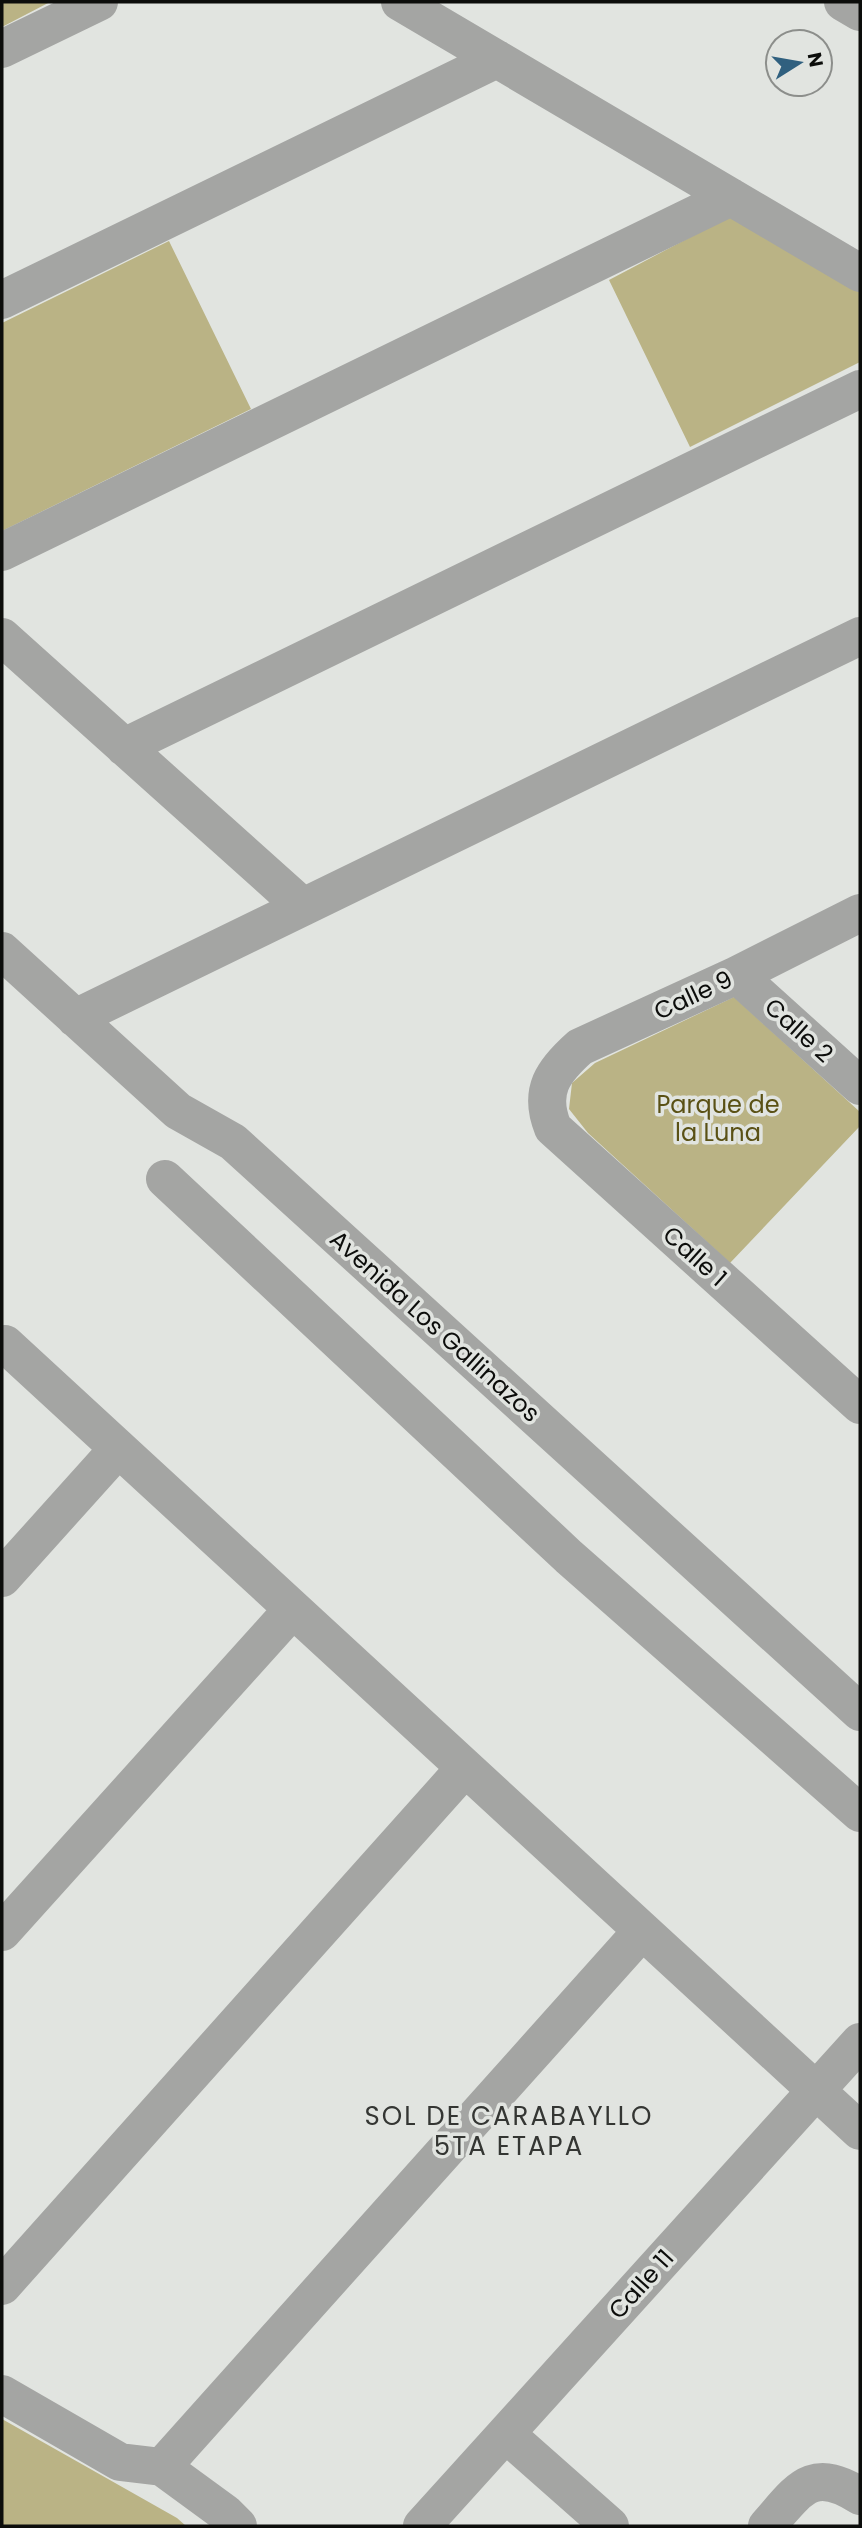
<svg xmlns="http://www.w3.org/2000/svg" width="862" height="2528" viewBox="0 0 862 2528" font-family="Poppins,sans-serif">
<style>
.green{fill:#bab385}
.lines{fill:none;stroke-linecap:round;stroke-linejoin:round}
.minor{stroke:#a4a5a3;stroke-width:38}
.labels{text-anchor:middle;dominant-baseline:central;stroke-width:7;stroke-linejoin:round;paint-order:stroke}
.street-label{font-size:24px;fill:#0c0d0b;stroke:#e1e4e0}
.park-label{font-size:24px;fill:#5a5115;stroke:#e1e4e0}
.neighbourhood-label{font-size:26px;letter-spacing:2px;fill:#343633;stroke:#e1e4e0}
</style>
<rect width="100%" height="100%" fill="#e1e4e0"/>
<path class="green" d="M 2,2 L 50,2 L 2,27 Z
M 732,215 L 860,291 L 860,362 L 690,447 L 609,280 Z
M 169,241 L 251,409 L 2,531 L 2,323 Z
M 734,997 L 860,1112 L 860,1126 L 730,1263 L 588,1133 L 569,1109 L 572,1083 L 595,1063 Z
M 2,2419 L 177,2518 L 186,2526 L 2,2526 Z"/>
<g class="lines">
<path class="minor" d="M 400,2 L 860,273
M 843,2 L 860,12
M 2,49 L 99,2
M 2,300 L 497,59
M 2,552 L 731,197
M 2,637 L 303,907
M 124,747 L 860,389
M 860,913 L 737,975 L 580,1047 C 553,1071 538,1091 553,1128 L 860,1405
M 2,951 L 178,1111 L 233,1142 L 860,1712
M 737,975 L 860,1086
M 75,1018 L 860,636
M 165,1179 L 569,1557 L 860,1813
M 5,1344 L 860,2131
M 2,1578 L 118,1449
M 2,1932 L 293,1609
M 2,2286 L 465,1768
M 2,2394 L 120,2462 L 162,2467 L 225,2513 L 238,2526
M 506,2434 L 610,2526
M 162,2467 L 642,1931
M 422,2526 L 860,2042
M 767,2526 C 799,2490 811,2465 860,2496"/>
</g>
<g class="labels">
<g class="street-label">
<text transform="translate(693 995) rotate(-25)">Calle 9</text>
<text transform="translate(799 1030) rotate(42)">Calle 2</text>
<text transform="translate(695 1256) rotate(42)">Calle 1</text>
<text transform="translate(435 1326) rotate(42)">Avenida Los Gallinazos</text>
<text transform="translate(641 2284) rotate(-48)">Calle 11</text>
</g>
<g class="park-label">
<text x="718" y="1104">Parque de<tspan x="718" dy="28">la Luna</tspan></text>
</g>
<g class="neighbourhood-label">
<text x="509" y="2116">SOL DE CARABAYLLO<tspan x="509" dy="30">5TA ETAPA</tspan></text>
</g>
</g>
<rect width="862" height="2528" fill="none" stroke="#0c0d0b" stroke-width="7"/>
<g transform="translate(799 63) rotate(79)"><circle r="33" fill="#e1e4e0" stroke="#8c8e8b" stroke-width="2"/>
<path d="M0-5L12 26L0 18L-12 26Z" fill="#30607f"/>
<text y="-10" font-size="19" font-weight="bold" text-anchor="middle" fill="#0c0d0b">N</text>
</g>
</svg>
